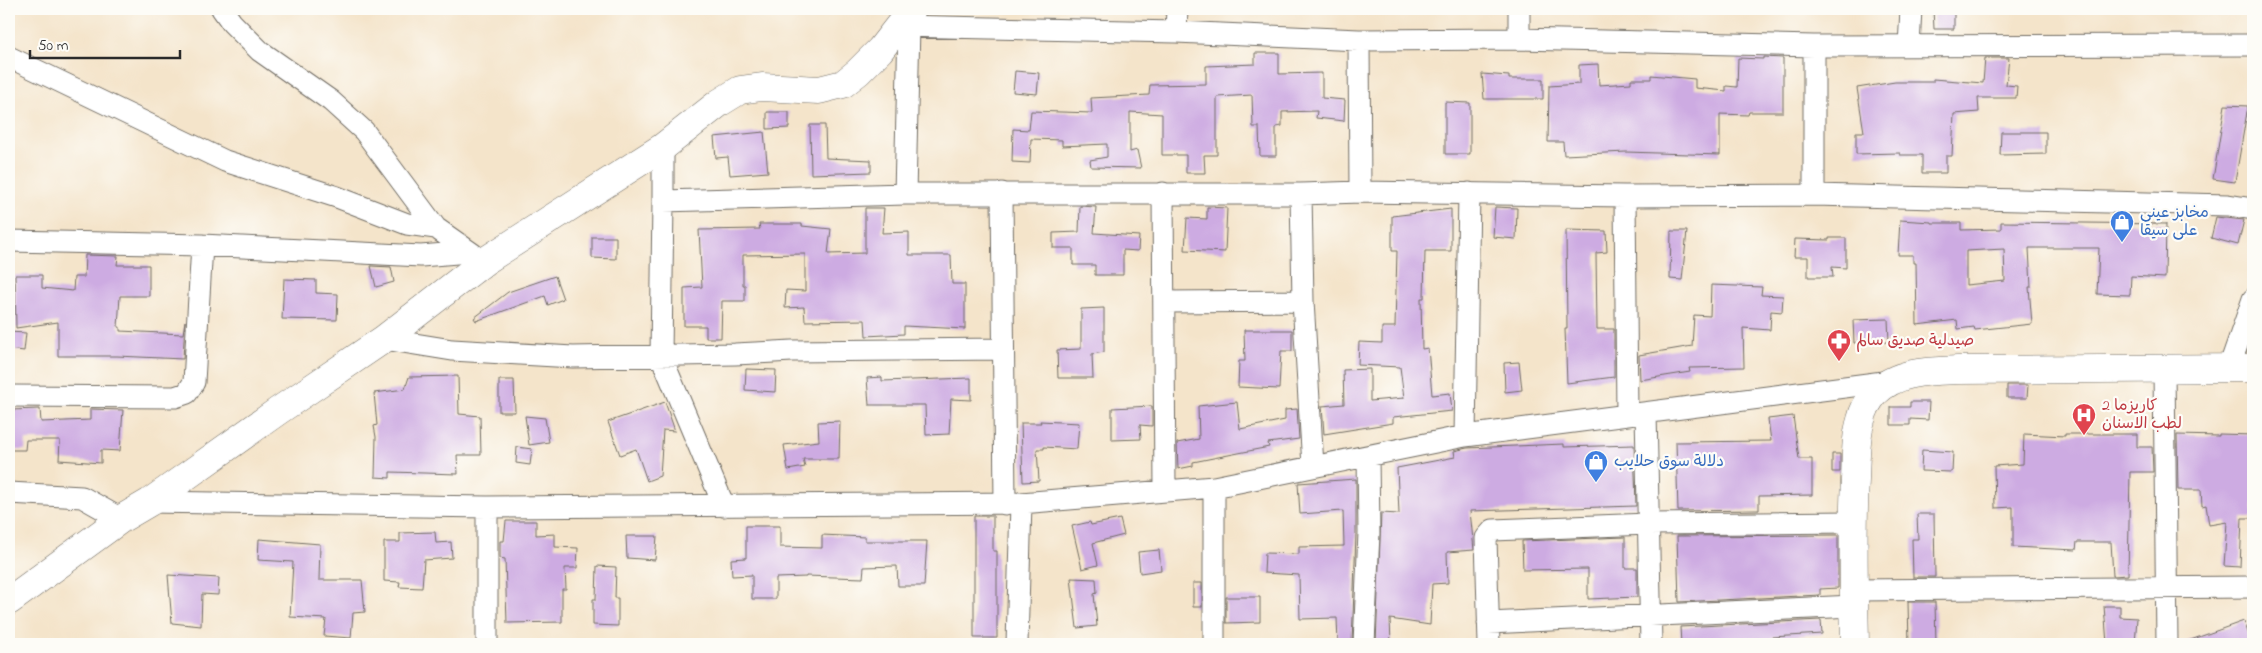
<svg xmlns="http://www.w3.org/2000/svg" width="2262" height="653" viewBox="0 0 2262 653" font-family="'Indie Flower','Playpen Sans Arabic',sans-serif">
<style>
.building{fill:#cdabe2;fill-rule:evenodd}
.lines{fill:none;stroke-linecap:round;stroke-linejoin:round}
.minor-casing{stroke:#716c63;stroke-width:23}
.tertiary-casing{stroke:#716c63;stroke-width:29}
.minor{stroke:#fff;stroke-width:21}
.tertiary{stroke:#fff;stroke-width:28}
.labels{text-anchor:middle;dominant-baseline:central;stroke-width:4.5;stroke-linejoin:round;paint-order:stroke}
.shop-label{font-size:16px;fill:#366cbe;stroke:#fdfcf7;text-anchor:start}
.health-label{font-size:16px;fill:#be3a42;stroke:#fdfcf7;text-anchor:start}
</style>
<rect width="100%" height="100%" fill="#fdfcf7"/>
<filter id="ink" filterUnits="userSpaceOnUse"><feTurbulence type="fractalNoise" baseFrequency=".02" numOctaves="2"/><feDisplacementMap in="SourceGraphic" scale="10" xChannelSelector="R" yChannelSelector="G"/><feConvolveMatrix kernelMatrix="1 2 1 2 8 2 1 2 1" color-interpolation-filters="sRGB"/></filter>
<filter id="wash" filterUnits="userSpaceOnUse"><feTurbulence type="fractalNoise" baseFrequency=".0096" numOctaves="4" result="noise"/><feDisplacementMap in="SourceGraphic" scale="20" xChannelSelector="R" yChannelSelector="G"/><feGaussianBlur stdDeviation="1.12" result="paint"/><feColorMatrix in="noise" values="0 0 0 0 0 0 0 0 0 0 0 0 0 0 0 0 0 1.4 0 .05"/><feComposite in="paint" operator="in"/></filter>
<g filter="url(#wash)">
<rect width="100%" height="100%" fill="#f4e4ca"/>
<g id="blocks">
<path class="building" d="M 1933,9 L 1954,9 L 1954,29 L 1934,29 Z
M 1255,53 L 1279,53 L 1279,74 L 1322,73 L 1322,98 L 1345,100 L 1344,121 L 1316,118 L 1317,111 L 1282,112 L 1282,126 L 1276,127 L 1276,156 L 1260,156 L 1259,127 L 1253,127 L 1252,95 L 1217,97 L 1217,155 L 1204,155 L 1205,173 L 1186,173 L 1186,155 L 1162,155 L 1162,114 L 1130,112 L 1130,152 L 1137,150 L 1141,168 L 1091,167 L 1090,160 L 1107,157 L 1107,144 L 1062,146 L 1062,140 L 1031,139 L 1030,163 L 1012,162 L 1013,129 L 1029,130 L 1031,111 L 1092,113 L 1091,98 L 1149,95 L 1150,85 L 1206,84 L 1206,66 L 1255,64 Z
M 1763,57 L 1783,58 L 1783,112 L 1749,112 L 1748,115 L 1720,114 L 1720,155 L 1626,152 L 1564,155 L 1563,142 L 1548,142 L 1549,86 L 1579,84 L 1579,65 L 1598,64 L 1599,85 L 1631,83 L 1631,79 L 1651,79 L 1651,75 L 1695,79 L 1695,88 L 1726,91 L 1726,86 L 1737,87 L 1738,58 L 1763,59 Z
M 1985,58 L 2009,58 L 2006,85 L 2017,86 L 2016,98 L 1978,98 L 1979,112 L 1954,114 L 1952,156 L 1946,156 L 1946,173 L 1922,173 L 1922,155 L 1900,155 L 1900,153 L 1856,154 L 1856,132 L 1864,132 L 1857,88 L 1895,82 L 1933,82 L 1933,79 L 1983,83 Z
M 1015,71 L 1039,73 L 1037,94 L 1013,92 Z
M 1482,74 L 1509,76 L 1509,79 L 1543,79 L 1543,99 L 1484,99 Z
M 1445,102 L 1470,103 L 1470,154 L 1445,154 Z
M 2225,105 L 2248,106 L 2235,182 L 2213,179 Z
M 767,112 L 789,112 L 789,128 L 767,129 Z
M 810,125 L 825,125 L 826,158 L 871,160 L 871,172 L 811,174 Z
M 764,132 L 768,172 L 730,175 L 728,157 L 716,158 L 714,137 Z
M 2001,132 L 2046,132 L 2046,154 L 2000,155 Z
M 1080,206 L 1096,207 L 1094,233 L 1139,236 L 1138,251 L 1123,250 L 1123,275 L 1095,275 L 1095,265 L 1073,265 L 1073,248 L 1053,248 L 1053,233 L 1079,232 Z
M 1207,207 L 1227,208 L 1225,252 L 1185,250 L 1187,218 L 1207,219 Z
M 1495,207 L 1517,208 L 1516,239 L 1493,237 Z
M 865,208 L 884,208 L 882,233 L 909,232 L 909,255 L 951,255 L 952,284 L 965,284 L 965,329 L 904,326 L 904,334 L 866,336 L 865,320 L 805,321 L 804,307 L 785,308 L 786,290 L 805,291 L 805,254 L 743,255 L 743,285 L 745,285 L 745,301 L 722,301 L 721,338 L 706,338 L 706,326 L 684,326 L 684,288 L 702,287 L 699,230 L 760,229 L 759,224 L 802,224 L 802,226 L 831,229 L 828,254 L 865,253 Z
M 1451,209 L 1451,251 L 1425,251 L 1424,298 L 1421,298 L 1422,349 L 1428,348 L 1432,395 L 1450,393 L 1452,411 L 1393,417 L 1393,423 L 1324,434 L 1322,406 L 1344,404 L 1343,370 L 1370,369 L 1370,401 L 1404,398 L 1400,367 L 1358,365 L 1359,342 L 1382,343 L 1382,327 L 1395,327 L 1397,251 L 1392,251 L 1392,216 Z
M 2216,217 L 2244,220 L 2238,245 L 2211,238 Z
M 1900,220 L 1931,222 L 1931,223 L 1961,223 L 1961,230 L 2001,229 L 2001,222 L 2166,224 L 2165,278 L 2131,276 L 2130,295 L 2097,294 L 2099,248 L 2029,248 L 2031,287 L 2029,287 L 2032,324 L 1975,330 L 1974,327 L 1958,329 L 1957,320 L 1917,325 L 1916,263 L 1913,263 L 1913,255 L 1898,255 ZM 2004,249 L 2005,281 L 1966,285 L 1966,251 Z
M 1566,230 L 1606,231 L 1607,252 L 1596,253 L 1597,329 L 1614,329 L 1614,377 L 1567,383 L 1565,329 L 1567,329 Z
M 1671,231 L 1687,231 L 1682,280 L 1670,279 Z
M 592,237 L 616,237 L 616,259 L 592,258 Z
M 1829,238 L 1846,238 L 1846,268 L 1832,267 L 1833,277 L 1808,277 L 1808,257 L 1794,257 L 1795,239 L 1829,240 Z
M 85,255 L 118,256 L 117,265 L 149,265 L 149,296 L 120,296 L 118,327 L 120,327 L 120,331 L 183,334 L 185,321 L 183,359 L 117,356 L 58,356 L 58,322 L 16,328 L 15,275 L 42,275 L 42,288 L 73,291 L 74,277 L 84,277 Z
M 371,266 L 391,267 L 394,282 L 376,287 Z
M 555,276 L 563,299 L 548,305 L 545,296 L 476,321 L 474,318 L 508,292 Z
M 284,279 L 316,280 L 316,293 L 338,294 L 337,320 L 282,319 Z
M 1711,285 L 1762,287 L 1761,295 L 1783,296 L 1782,312 L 1771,311 L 1770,330 L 1743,328 L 1744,367 L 1689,368 L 1690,372 L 1640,380 L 1639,355 L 1692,346 L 1694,315 L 1710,316 Z
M 1104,308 L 1104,352 L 1092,354 L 1093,378 L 1058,378 L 1057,350 L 1081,349 L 1081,309 Z
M 1888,319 L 1889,342 L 1854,343 L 1853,320 Z
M 1244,330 L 1292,330 L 1292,351 L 1281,351 L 1279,389 L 1238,387 L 1239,361 L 1245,361 Z
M 9,332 L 26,333 L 24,351 L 9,349 Z
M 1519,362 L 1522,390 L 1505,392 L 1504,363 Z
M 746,369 L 776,370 L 775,392 L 745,390 Z
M 458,376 L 459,414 L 480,416 L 481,455 L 457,455 L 458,474 L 390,472 L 390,478 L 375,477 L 376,437 L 374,426 L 377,425 L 374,393 L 405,389 L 409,377 Z
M 882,377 L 882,381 L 971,378 L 971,400 L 951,399 L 949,434 L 926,435 L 925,405 L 869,405 L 867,378 Z
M 499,380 L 514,380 L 515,412 L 499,412 Z
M 2007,385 L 2028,385 L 2027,398 L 2007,398 Z
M 665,402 L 675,431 L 663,430 L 660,476 L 647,481 L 636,449 L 620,455 L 608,422 Z
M 1237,402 L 1240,429 L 1285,420 L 1285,410 L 1297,409 L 1299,439 L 1268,443 L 1269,447 L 1193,462 L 1193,466 L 1178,469 L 1177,443 L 1199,439 L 1198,406 Z
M 1910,402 L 1929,402 L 1928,420 L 1910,419 L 1910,425 L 1891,425 L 1891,407 L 1910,407 Z
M 1152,406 L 1152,426 L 1140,425 L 1141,439 L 1112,440 L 1112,408 Z
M 40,409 L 41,422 L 90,420 L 90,409 L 123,410 L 120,451 L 101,450 L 101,463 L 59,460 L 60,440 L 26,440 L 25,450 L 9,450 L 9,410 Z
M 525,416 L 545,418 L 549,442 L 529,445 Z
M 1793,416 L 1799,459 L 1812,459 L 1812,495 L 1759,496 L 1759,510 L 1678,511 L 1676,442 L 1771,441 L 1768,419 Z
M 840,421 L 839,459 L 803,459 L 805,467 L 788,470 L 784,445 L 819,441 L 818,422 Z
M 1040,421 L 1079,423 L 1077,449 L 1044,447 L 1044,449 L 1037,449 L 1039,481 L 1023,482 L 1021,423 L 1041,423 Z
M 2024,434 L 2065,436 L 2065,434 L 2137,434 L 2137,447 L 2152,447 L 2153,472 L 2130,472 L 2128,575 L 2113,576 L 2111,542 L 2077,542 L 2076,550 L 2013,547 L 2013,507 L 1995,508 L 1994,466 L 2023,464 Z
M 2219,434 L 2253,435 L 2253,518 L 2242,518 L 2240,567 L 2224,566 L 2227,522 L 2209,525 L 2206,505 L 2202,506 L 2201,490 L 2178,490 L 2177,435 L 2219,436 Z
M 1564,444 L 1564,447 L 1634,445 L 1636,506 L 1470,511 L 1474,550 L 1447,552 L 1448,583 L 1432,584 L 1430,625 L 1390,619 L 1391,644 L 1376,644 L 1381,513 L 1399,514 L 1397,468 L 1455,457 L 1454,451 L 1467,448 Z
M 517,447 L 532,449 L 530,465 L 516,463 Z
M 1922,450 L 1953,452 L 1952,472 L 1921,471 Z
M 1832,454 L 1840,454 L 1840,472 L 1832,472 Z
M 1356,479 L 1356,533 L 1352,644 L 1338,644 L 1337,618 L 1300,619 L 1299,575 L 1264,573 L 1265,553 L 1299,554 L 1299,547 L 1344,546 L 1343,511 L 1300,514 L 1298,483 Z
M 1917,514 L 1934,514 L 1935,577 L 1913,577 L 1912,539 L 1918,539 Z
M 974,516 L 993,516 L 993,551 L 997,551 L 997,638 L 974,638 Z
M 1120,519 L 1124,535 L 1093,543 L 1098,565 L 1082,569 L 1072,526 L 1090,522 L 1091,525 Z
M 506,521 L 536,521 L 536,535 L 555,534 L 555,547 L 578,548 L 577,568 L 565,568 L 566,589 L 562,589 L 562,622 L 507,623 L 505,559 L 500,558 L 500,541 L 504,541 Z
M 746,526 L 780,526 L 780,547 L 822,548 L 822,535 L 865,537 L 865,541 L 927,541 L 924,586 L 898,586 L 897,566 L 864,567 L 863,578 L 806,576 L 806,577 L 776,578 L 776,599 L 752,599 L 752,575 L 732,576 L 731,559 L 746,558 Z
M 435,532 L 436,543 L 451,542 L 452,558 L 424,560 L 422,588 L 399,587 L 400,582 L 384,581 L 384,542 L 400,542 L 400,533 Z
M 1838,535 L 1838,588 L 1820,589 L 1820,595 L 1679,602 L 1677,536 Z
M 626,536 L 657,536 L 655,560 L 627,558 Z
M 1625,537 L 1625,568 L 1637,568 L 1637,597 L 1588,599 L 1588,569 L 1523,570 L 1522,541 Z
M 259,539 L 320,544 L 319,580 L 362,580 L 365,612 L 353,613 L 351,638 L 324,636 L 326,619 L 290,617 L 293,562 L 258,560 Z
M 1159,550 L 1161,570 L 1140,573 L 1138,552 Z
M 597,566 L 616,567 L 615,598 L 618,598 L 618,626 L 593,625 L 593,599 L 596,599 Z
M 168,575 L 219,578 L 218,595 L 202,594 L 201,626 L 172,623 Z
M 1071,578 L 1096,579 L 1097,593 L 1094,594 L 1097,626 L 1077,628 Z
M 1193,583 L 1202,583 L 1202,607 L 1193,607 Z
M 1226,597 L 1260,597 L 1260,622 L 1226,623 Z
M 1908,602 L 1935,602 L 1936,644 L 1909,644 Z
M 2104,606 L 2120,606 L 2120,617 L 2137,618 L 2135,644 L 2107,644 Z
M 1821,620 L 1822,634 L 1772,637 L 1772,644 L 1681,644 L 1680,627 Z
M 2244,621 L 2252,644 L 2185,644 L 2185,642 Z"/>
</g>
</g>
<g filter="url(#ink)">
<use href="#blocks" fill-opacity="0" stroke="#716c63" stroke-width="1"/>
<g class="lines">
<g class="minor-casing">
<path id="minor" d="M 222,9 L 232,23 L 260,51 L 331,101 L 364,131 L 436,228 L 473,254
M 1519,9 L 1519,39
M 897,26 L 1176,32 L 1359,40 L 1519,39 L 1814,46 L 2253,45
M 1176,32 L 1177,9
M 1359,40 L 1360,192
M 1814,46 L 1814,195
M 1909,46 L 1911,9
M 9,57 L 225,161 L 337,197 L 407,224 L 436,228
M 663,147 L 663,201
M 1002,193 L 1005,504
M 1163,193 L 1165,491
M 905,194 L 909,26
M 1301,194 L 1303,301 L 1313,466
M 1625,196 L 1627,415
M 9,241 L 202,245 L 421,256 L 469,252
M 1164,302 L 1303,301
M 384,339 L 452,350 L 573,357 L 735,354 L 792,351 L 1003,349
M 2229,368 L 2253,299
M 2164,369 L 2167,644
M 9,396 L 175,397 L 187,393 L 194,382 L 202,245
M 1646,413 L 1651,644
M 1465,436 L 1469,193
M 9,493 L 82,497 L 121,519
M 150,502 L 487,507 L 1021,503 L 1214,487 L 1465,436 L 1891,381
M 724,506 L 661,356 L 663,201 L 905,194 L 1301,194 L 1360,192 L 1625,196 L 1814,195 L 2228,205 L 2253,209
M 487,507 L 487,644
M 1854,590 L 2253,587
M 1488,623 L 1854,606
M 1017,644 L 1021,503
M 1214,644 L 1214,487
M 1364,644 L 1369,533 L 1368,456
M 1489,644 L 1486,538 L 1493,530 L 1649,524 L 1853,522"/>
</g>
<g class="tertiary-casing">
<path id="tertiary" d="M 9,601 L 121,519 L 150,502 L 278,411 L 384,339 L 485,261 L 663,147 L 719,103 L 740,90 L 762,87 L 819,90 L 843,84 L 858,72 L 880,50 L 912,9
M 1855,644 C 1854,590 1852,535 1855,480 C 1856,460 1855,439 1861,420 C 1863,411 1869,400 1875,393 C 1897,371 1929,371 1957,370 L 2253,368"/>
</g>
<use href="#minor" class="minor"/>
<use href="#tertiary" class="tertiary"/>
</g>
</g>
<defs>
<g id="shop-pin" transform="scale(1.25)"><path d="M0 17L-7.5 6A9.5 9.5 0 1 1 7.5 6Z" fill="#3f7fe0" stroke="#fdfcf7"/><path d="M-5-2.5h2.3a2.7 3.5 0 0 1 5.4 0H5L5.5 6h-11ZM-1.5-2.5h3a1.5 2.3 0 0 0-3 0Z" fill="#fff"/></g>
<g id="pharmacy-pin" transform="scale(1.25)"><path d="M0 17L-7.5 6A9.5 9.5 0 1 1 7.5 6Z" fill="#e0444e" stroke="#fdfcf7"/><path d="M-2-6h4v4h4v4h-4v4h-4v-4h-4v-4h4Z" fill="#fff"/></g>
<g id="hospital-pin" transform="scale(1.25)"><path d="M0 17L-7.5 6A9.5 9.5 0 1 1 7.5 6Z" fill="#e0444e" stroke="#fdfcf7"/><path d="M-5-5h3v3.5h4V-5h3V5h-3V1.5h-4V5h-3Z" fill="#fff"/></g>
</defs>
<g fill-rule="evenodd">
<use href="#shop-pin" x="2122" y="222"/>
<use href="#pharmacy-pin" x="1839" y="341"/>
<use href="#hospital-pin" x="2084" y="415"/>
<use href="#shop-pin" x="1596" y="462"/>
</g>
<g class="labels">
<g class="shop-label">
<text x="2140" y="213">مخابز عيني<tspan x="2140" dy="18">على سيقا</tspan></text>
<text x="1614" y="462">دلالة سوق حلايب</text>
</g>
<g class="health-label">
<text x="1856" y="341">صيدلية صديق سالم</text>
<text x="2102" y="406">كاريزما 2<tspan x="2102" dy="18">لطب الاسنان</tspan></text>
</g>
</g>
<rect width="2262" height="653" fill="none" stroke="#fdfcf7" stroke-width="30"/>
<path d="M30 50v8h150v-8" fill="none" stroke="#2b2b2b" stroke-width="2.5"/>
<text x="38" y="50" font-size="15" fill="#2b2b2b" stroke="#fdfcf7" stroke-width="4" paint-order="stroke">50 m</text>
</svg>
